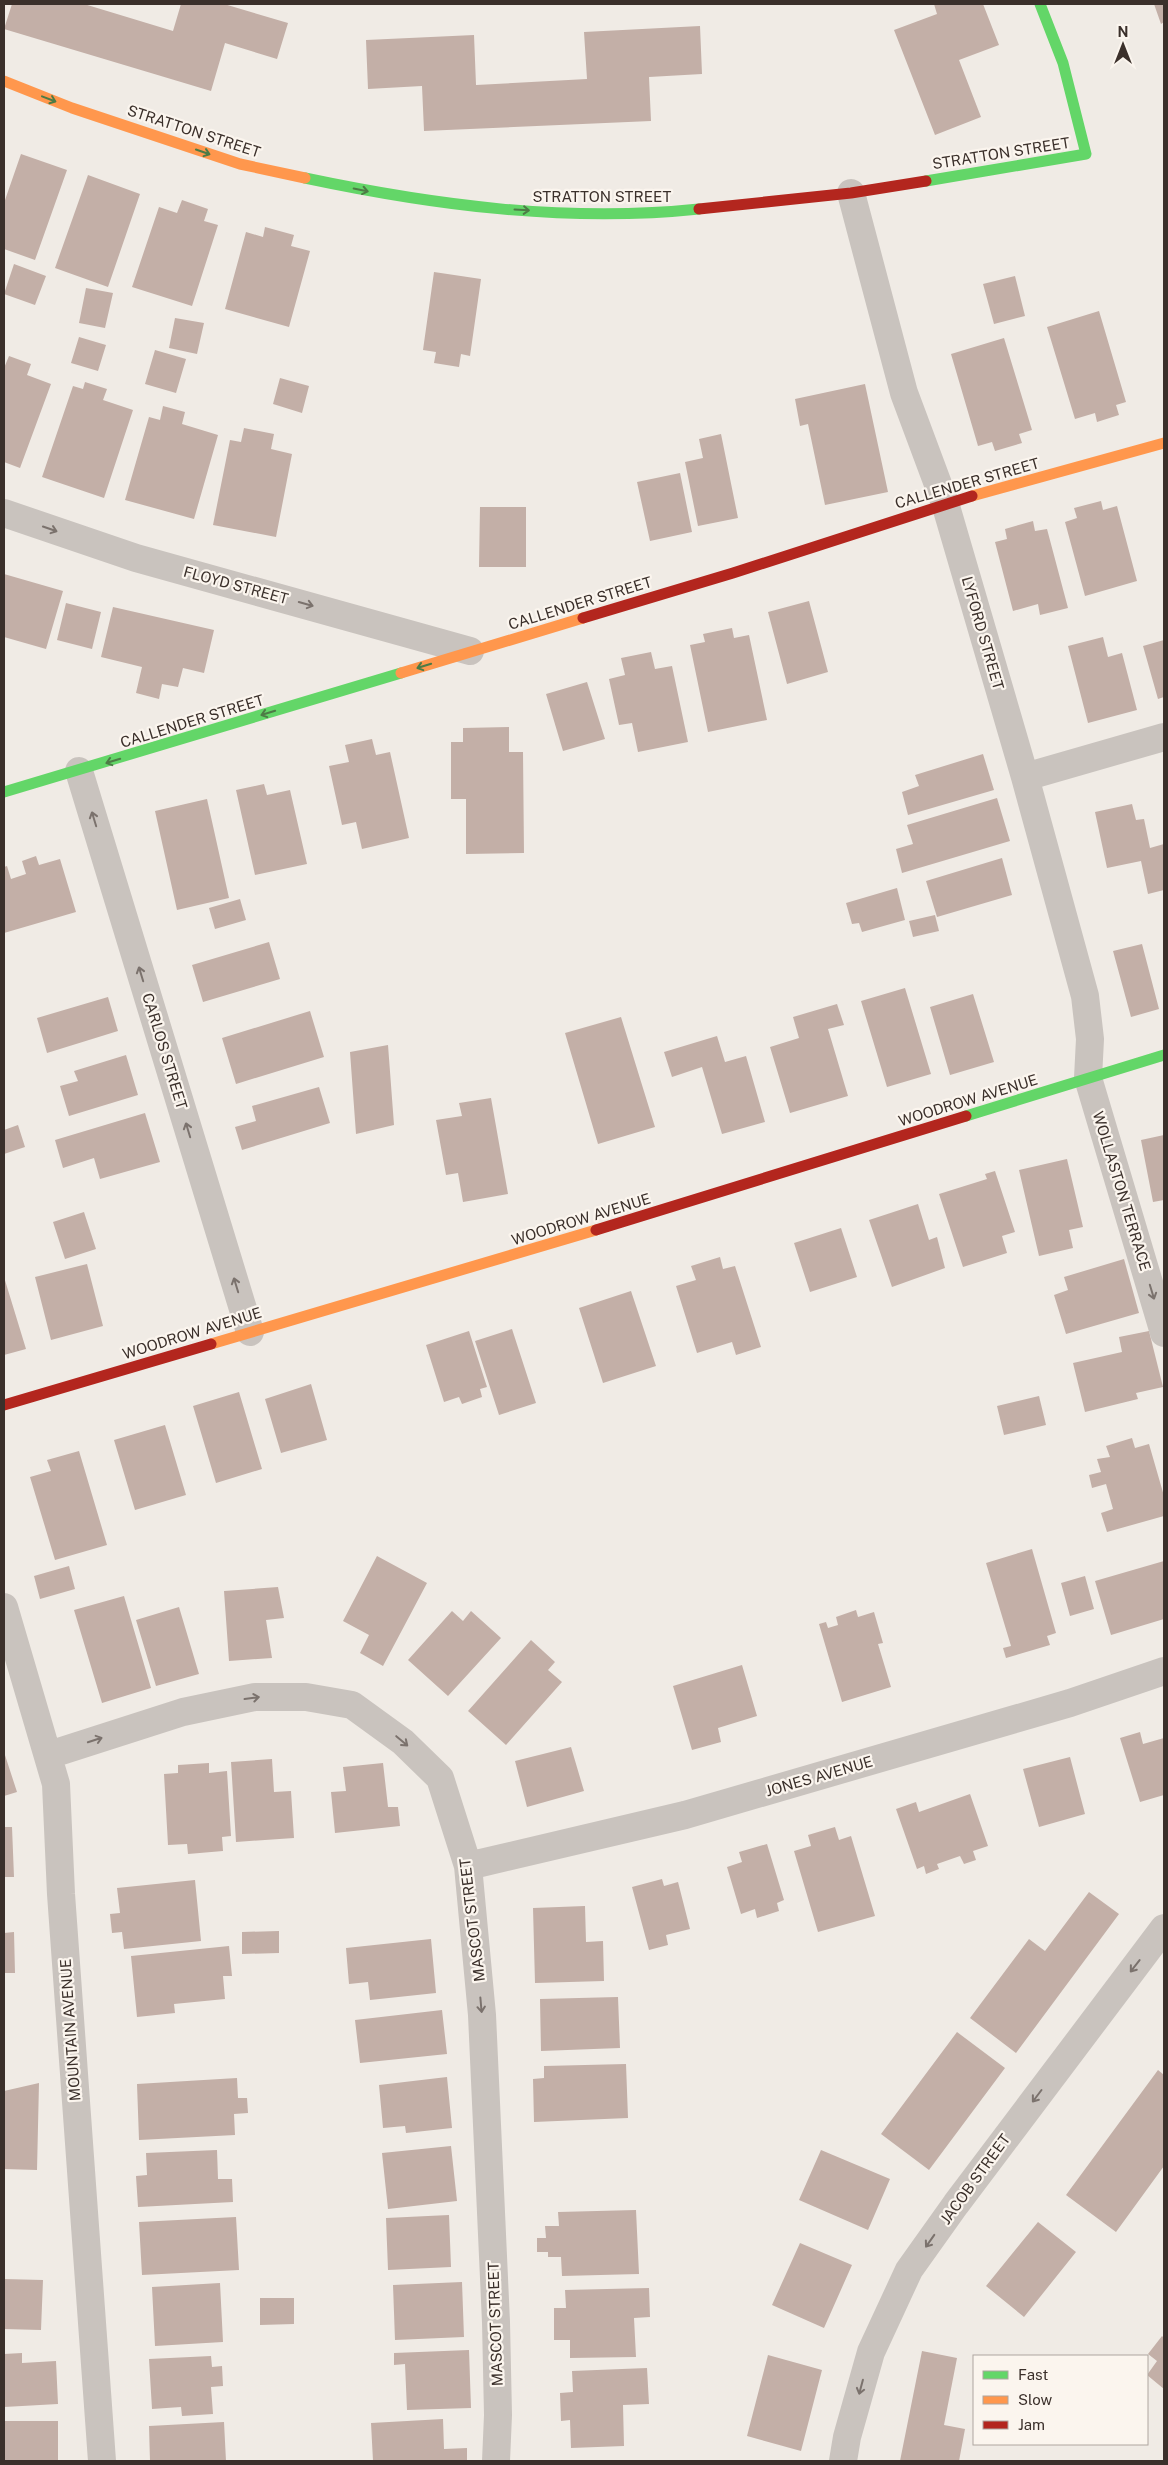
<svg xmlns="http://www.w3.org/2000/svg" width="1168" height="2465" viewBox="0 0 1168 2465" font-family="'Public Sans',sans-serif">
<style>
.building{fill:#c3afa7}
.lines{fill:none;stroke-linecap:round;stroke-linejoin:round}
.street{stroke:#c9c3be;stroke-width:28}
.fast{stroke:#63d668;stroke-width:11}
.slow{stroke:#ff974d;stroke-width:11}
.jam{stroke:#b3261e;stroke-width:11}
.oneway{stroke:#4d7b46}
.oneway2{stroke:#7b726d}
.labels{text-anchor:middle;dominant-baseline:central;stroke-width:4.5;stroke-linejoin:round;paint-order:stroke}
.street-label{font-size:15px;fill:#3b302b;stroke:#fbf5ee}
</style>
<rect width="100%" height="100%" fill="#f0ebe5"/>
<path class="building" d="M 12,4 L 84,4 L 173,31 L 181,4 L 224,4 L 288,23 L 277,59 L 225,43 L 211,91 L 4,29 Z
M 934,4 L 983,4 L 999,45 L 959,60 L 981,117 L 935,135 L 894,30 L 937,14 Z
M 1154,4 L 1164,4 L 1164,22 L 1161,24 Z
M 700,26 L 702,74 L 649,77 L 651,121 L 424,131 L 422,86 L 368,89 L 366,40 L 474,35 L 476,85 L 587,79 L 584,32 Z
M 21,154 L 67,170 L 35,260 L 4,249 L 4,203 Z
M 88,175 L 140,194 L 108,287 L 55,268 Z
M 182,200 L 208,209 L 204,221 L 218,225 L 192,306 L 132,287 L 159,207 L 177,213 Z
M 265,227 L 294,235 L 291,246 L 310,251 L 289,327 L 225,309 L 246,232 L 263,237 Z
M 14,264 L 46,276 L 35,305 L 4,294 Z
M 434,272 L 481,279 L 470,356 L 461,354 L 459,367 L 434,363 L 436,352 L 423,350 Z
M 1015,276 L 1025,316 L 994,324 L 983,284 Z
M 86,288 L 113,293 L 105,328 L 79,323 Z
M 1099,311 L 1126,402 L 1116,405 L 1119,415 L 1097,422 L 1095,413 L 1075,419 L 1047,327 Z
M 175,318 L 204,323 L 197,354 L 169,348 Z
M 79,337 L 106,345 L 98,371 L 71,363 Z
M 1004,338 L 1032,430 L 1019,434 L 1022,443 L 995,451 L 992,442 L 978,446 L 951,354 Z
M 155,350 L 186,359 L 176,393 L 145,384 Z
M 9,356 L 31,364 L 27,375 L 51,384 L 20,468 L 4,462 L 4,368 Z
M 280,378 L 309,386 L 302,413 L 273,404 Z
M 85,382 L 107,389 L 103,400 L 133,410 L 104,498 L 42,477 L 73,386 L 83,389 Z
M 865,384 L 888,492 L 825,505 L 808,424 L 800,426 L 795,399 Z
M 163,406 L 185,412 L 182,424 L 218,435 L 194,519 L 125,500 L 149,417 L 160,420 Z
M 244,428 L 274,434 L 271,449 L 292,454 L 276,537 L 213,525 L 230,440 L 241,442 Z
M 721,434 L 738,518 L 698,526 L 685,462 L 703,458 L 699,439 Z
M 680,473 L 692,532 L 650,541 L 637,482 Z
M 1101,501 L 1103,510 L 1117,506 L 1137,581 L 1085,596 L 1065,522 L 1077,518 L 1074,508 Z
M 480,507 L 526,507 L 526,567 L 479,567 Z
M 1033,521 L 1035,531 L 1047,529 L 1068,608 L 1040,615 L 1038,604 L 1013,611 L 995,542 L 1007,539 L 1005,529 Z
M 4,574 L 63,591 L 46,649 L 4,637 Z
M 809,601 L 828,672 L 787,684 L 768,612 Z
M 66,603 L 101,612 L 92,649 L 57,640 Z
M 113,607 L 214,630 L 204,673 L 183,668 L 178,687 L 162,684 L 159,699 L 136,693 L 142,667 L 101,657 Z
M 732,628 L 734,638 L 749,635 L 767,720 L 708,732 L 690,645 L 705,642 L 703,634 Z
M 1103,637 L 1108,657 L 1122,653 L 1137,710 L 1088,723 L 1068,646 Z
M 1164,640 L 1164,697 L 1158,699 L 1143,646 Z
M 651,652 L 655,669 L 672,666 L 688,742 L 638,752 L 632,723 L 619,725 L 609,679 L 625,675 L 621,658 Z
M 587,682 L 605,739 L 563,751 L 546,694 Z
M 509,727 L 509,752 L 523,752 L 524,853 L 466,854 L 466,799 L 451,799 L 451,742 L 463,742 L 463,728 Z
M 372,739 L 376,755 L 390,752 L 409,838 L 362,849 L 356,822 L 342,825 L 329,766 L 349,762 L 345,745 Z
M 983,754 L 994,790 L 908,815 L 902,792 L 919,786 L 915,775 Z
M 264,784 L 267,795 L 290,790 L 307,864 L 255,875 L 236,790 Z
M 997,798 L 1010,841 L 902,873 L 896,849 L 913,844 L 907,825 Z
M 207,799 L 229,898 L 177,910 L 155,811 Z
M 1132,804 L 1136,820 L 1144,819 L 1150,848 L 1164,844 L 1164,890 L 1148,894 L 1141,861 L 1107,868 L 1095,812 Z
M 36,856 L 39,865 L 60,859 L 76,912 L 4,933 L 4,867 L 7,866 L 11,879 L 26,874 L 22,861 Z
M 1002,858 L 1012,895 L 937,917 L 926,881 Z
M 897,888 L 905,920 L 862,932 L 859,923 L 852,924 L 846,903 Z
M 240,899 L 246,920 L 215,929 L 209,908 Z
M 935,915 L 939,931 L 913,937 L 909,921 Z
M 269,942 L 280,979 L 203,1002 L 192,965 Z
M 1142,944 L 1159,1009 L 1131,1017 L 1113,951 Z
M 905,988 L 931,1074 L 887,1087 L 861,1001 Z
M 973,994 L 994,1062 L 950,1075 L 930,1007 Z
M 108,997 L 118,1031 L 47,1053 L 37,1018 Z
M 837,1004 L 844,1025 L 828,1029 L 848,1096 L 790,1113 L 770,1047 L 799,1038 L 793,1017 Z
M 310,1011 L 324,1057 L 236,1084 L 222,1038 Z
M 621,1017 L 655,1127 L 598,1144 L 565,1033 Z
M 717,1036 L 725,1062 L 746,1056 L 765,1122 L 722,1134 L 702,1067 L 672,1077 L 664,1052 Z
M 388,1045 L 394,1125 L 356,1134 L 350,1052 Z
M 126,1055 L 138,1095 L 69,1116 L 60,1086 L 78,1081 L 74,1071 Z
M 319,1087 L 330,1123 L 242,1150 L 235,1127 L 256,1121 L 252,1106 Z
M 491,1098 L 508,1194 L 463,1202 L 458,1173 L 446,1175 L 436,1120 L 462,1116 L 459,1103 Z
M 145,1113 L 160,1162 L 100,1179 L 94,1158 L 63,1168 L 55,1140 Z
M 18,1125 L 25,1147 L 4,1154 L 4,1130 Z
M 1164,1135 L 1164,1200 L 1153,1202 L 1141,1140 Z
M 1067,1159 L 1083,1227 L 1069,1230 L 1073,1248 L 1039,1256 L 1019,1170 Z
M 995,1171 L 1015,1232 L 1002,1236 L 1007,1253 L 963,1267 L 939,1194 L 987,1179 L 985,1174 Z
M 918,1204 L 929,1240 L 937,1237 L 945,1268 L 892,1287 L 869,1220 Z
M 84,1212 L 96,1249 L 65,1259 L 53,1222 Z
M 841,1228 L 857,1277 L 810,1292 L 794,1243 Z
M 720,1257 L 723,1269 L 735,1266 L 761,1347 L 736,1355 L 732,1342 L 697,1353 L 676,1286 L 696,1280 L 691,1266 Z
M 1124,1259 L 1139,1313 L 1066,1334 L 1054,1295 L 1068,1290 L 1064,1277 Z
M 87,1264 L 103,1326 L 51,1340 L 35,1277 Z
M 4,1277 L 26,1349 L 4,1355 Z
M 631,1291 L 656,1366 L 603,1383 L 579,1308 Z
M 512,1329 L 536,1403 L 499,1415 L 475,1341 Z
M 469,1331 L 487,1387 L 480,1389 L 482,1397 L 462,1404 L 459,1397 L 444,1402 L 426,1345 Z
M 1149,1331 L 1163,1387 L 1136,1393 L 1138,1399 L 1085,1412 L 1073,1363 L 1122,1352 L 1119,1337 Z
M 311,1384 L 327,1440 L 281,1453 L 265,1399 Z
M 239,1392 L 262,1469 L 216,1483 L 193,1406 Z
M 1039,1396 L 1046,1425 L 1004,1435 L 997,1406 Z
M 165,1425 L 186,1495 L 135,1510 L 114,1440 Z
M 1132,1438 L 1135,1448 L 1149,1444 L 1164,1496 L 1164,1516 L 1107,1532 L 1101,1513 L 1113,1509 L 1106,1484 L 1092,1488 L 1089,1475 L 1101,1472 L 1097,1459 L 1110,1457 L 1106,1446 Z
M 79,1451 L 107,1545 L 55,1560 L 30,1477 L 51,1471 L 47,1460 Z
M 1032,1549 L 1056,1633 L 1047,1636 L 1050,1645 L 1006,1658 L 1003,1648 L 1011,1646 L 986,1563 Z
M 377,1556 L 427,1583 L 383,1666 L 360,1653 L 369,1635 L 343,1621 Z
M 1164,1561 L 1164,1619 L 1111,1635 L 1095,1581 Z
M 69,1566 L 75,1589 L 40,1599 L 34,1576 Z
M 1085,1576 L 1094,1609 L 1070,1616 L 1061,1583 Z
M 278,1587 L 284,1618 L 266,1620 L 272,1658 L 229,1661 L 224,1591 Z
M 124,1596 L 151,1688 L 102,1703 L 74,1610 Z
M 179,1607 L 199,1674 L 156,1686 L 136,1620 Z
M 856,1610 L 858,1617 L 874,1612 L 883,1643 L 878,1644 L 891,1687 L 842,1702 L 819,1624 L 826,1622 L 828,1628 L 838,1625 L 836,1617 Z
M 452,1611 L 463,1621 L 471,1611 L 501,1638 L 448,1696 L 408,1660 Z
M 531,1640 L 555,1662 L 548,1670 L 562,1682 L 506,1745 L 468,1711 Z
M 742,1665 L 757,1716 L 718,1728 L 721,1742 L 692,1750 L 673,1686 Z
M 1140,1732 L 1143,1744 L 1164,1738 L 1164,1795 L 1140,1802 L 1120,1738 Z
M 571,1747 L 584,1791 L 527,1807 L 515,1761 Z
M 4,1752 L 17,1792 L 4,1796 Z
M 1070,1757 L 1085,1814 L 1039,1827 L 1023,1769 Z
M 272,1759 L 274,1792 L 291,1791 L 294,1838 L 236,1842 L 231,1762 Z
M 209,1763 L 209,1773 L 227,1771 L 231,1836 L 222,1837 L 223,1851 L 188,1854 L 187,1844 L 168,1845 L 164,1774 L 178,1773 L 178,1765 Z
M 383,1763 L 388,1807 L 398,1807 L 400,1826 L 335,1833 L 331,1792 L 346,1791 L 343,1767 Z
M 970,1794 L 988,1846 L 973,1851 L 976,1860 L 964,1864 L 960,1856 L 937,1864 L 939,1869 L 926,1874 L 924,1866 L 917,1869 L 896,1809 L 916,1802 L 919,1812 Z
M 4,1827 L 12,1827 L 14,1877 L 4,1877 Z
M 835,1827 L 839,1840 L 851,1836 L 875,1916 L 818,1932 L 794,1851 L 811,1846 L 808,1835 Z
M 767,1844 L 784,1900 L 777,1903 L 779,1911 L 757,1918 L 755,1909 L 741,1914 L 727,1867 L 742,1862 L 739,1852 Z
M 662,1879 L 664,1886 L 678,1882 L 690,1929 L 666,1935 L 668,1945 L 649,1950 L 632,1887 Z
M 195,1880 L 201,1941 L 124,1949 L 122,1932 L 112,1933 L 110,1914 L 120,1913 L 117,1888 Z
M 1089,1892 L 1119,1914 L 1016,2053 L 970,2018 L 1029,1939 L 1045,1951 Z
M 585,1906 L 586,1942 L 603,1941 L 604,1981 L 535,1983 L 533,1908 Z
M 279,1931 L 279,1953 L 242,1954 L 242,1932 Z
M 14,1932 L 15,1973 L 4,1973 L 4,1933 Z
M 431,1939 L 436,1993 L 370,2000 L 368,1982 L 349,1984 L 346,1948 Z
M 229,1946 L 232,1976 L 223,1976 L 225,1999 L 174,2004 L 175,2013 L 137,2017 L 131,1956 Z
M 618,1997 L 620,2048 L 541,2051 L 540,1999 Z
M 442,2010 L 447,2054 L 360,2063 L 355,2020 Z
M 957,2032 L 1005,2068 L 929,2170 L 881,2134 Z
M 626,2064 L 628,2118 L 534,2122 L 533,2079 L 544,2078 L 544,2066 Z
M 1158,2070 L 1164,2075 L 1164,2166 L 1116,2232 L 1066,2195 Z
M 447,2077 L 452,2128 L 406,2133 L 405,2126 L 383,2128 L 379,2085 Z
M 237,2078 L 238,2098 L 247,2098 L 248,2113 L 234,2114 L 235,2135 L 139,2140 L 137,2084 Z
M 39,2083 L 37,2170 L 4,2169 L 4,2091 Z
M 451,2146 L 457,2201 L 388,2209 L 382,2153 Z
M 217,2150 L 218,2179 L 232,2179 L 233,2202 L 138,2207 L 136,2176 L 147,2175 L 146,2153 Z
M 821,2150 L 890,2179 L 868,2230 L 799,2200 Z
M 636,2210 L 639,2274 L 562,2276 L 561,2257 L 548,2257 L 548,2252 L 537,2252 L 537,2238 L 546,2238 L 545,2226 L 559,2226 L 558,2212 Z
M 449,2215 L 451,2267 L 388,2270 L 386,2218 Z
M 236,2217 L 239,2270 L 142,2275 L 139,2222 Z
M 1038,2222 L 1076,2252 L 1024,2317 L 986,2286 Z
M 800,2243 L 852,2265 L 824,2328 L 772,2305 Z
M 4,2279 L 43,2280 L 41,2330 L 4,2329 Z
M 462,2282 L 464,2337 L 395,2340 L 393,2285 Z
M 220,2283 L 223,2342 L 155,2346 L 152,2287 Z
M 649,2288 L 650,2317 L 634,2318 L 636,2357 L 570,2358 L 570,2340 L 554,2340 L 554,2308 L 566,2308 L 565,2290 Z
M 260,2298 L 294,2298 L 294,2324 L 260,2325 Z
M 1162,2336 L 1164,2338 L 1164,2389 L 1147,2375 L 1157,2361 L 1148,2354 Z
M 469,2350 L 471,2408 L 407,2410 L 405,2364 L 394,2365 L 394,2353 Z
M 922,2351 L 957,2358 L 944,2425 L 965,2429 L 959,2461 L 900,2461 Z
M 22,2353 L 22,2363 L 56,2361 L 58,2404 L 4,2407 L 4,2354 Z
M 768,2355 L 822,2370 L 801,2451 L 747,2436 Z
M 211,2356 L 212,2367 L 222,2366 L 223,2386 L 211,2387 L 213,2414 L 182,2416 L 181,2407 L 152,2409 L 149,2359 Z
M 647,2368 L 649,2404 L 623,2405 L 624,2446 L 571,2448 L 570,2420 L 561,2421 L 560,2393 L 573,2392 L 572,2371 Z
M 443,2419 L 444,2449 L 467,2448 L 467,2461 L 373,2461 L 371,2423 Z
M 4,2421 L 58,2421 L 58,2461 L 4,2461 Z
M 224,2422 L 226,2461 L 150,2461 L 149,2426 Z"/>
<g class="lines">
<path class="street" d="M 851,193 L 904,393 L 945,503 L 1025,777 L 1085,996 L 1090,1039 L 1088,1078 L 1164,1333
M 4,513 L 136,558 L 470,651
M 79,771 L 250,1332
M 1025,777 L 1164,737
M 4,1607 L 56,1784 L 61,1894 L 102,2461
M 49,1755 L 183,1712 L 255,1697 L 306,1697 L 352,1705 L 403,1742 L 440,1778 L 468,1866 L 482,2015 L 496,2322 L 498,2415 L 496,2461
M 468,1866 L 685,1815 L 1070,1703 L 1164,1671
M 843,2461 L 847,2437 L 871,2352 L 909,2270 L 956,2204 L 1164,1928"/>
<path class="fast" d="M 305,178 C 433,205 567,223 699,209
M 926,181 L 1086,154 L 1063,63 L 1040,4
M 4,792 L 401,673
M 966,1116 L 1164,1055"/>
<path class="slow" d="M 4,81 L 72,108 L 240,164 L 305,178
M 972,496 L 1164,443
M 401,673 L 583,618
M 211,1344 L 596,1230"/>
<path class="jam" d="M 699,209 L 851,193 L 926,181
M 583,618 L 733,573 L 972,496
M 596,1230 L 966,1116
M 4,1405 L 211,1344"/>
</g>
<defs><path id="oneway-shaft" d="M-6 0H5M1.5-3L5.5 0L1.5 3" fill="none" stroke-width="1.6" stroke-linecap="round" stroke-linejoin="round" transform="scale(1.25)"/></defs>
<g class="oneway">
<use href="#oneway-shaft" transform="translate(49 99) rotate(21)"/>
<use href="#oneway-shaft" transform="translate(203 152) rotate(19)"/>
<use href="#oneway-shaft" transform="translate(361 190) rotate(12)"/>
<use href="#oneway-shaft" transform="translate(522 210) rotate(3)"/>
<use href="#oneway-shaft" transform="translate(424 666) rotate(163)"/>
<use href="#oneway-shaft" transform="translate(268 713) rotate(163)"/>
<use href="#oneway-shaft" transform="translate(113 761) rotate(163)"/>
</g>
<g class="oneway2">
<use href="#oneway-shaft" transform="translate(50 529) rotate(19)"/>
<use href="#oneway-shaft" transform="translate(306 604) rotate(16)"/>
<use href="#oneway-shaft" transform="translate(94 819) rotate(-107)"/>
<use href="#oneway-shaft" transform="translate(141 974) rotate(-107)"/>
<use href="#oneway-shaft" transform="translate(188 1130) rotate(-107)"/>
<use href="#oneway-shaft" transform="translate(236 1285) rotate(-107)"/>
<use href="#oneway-shaft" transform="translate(1152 1292) rotate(73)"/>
<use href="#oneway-shaft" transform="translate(252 1698) rotate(-8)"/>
<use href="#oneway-shaft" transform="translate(95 1740) rotate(-18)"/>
<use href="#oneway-shaft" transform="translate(402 1741) rotate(40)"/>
<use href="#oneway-shaft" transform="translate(1135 1966) rotate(128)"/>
<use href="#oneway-shaft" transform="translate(481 2005) rotate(85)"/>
<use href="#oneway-shaft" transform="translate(1037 2096) rotate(127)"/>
<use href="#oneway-shaft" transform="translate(930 2241) rotate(125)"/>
<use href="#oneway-shaft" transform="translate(861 2387) rotate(105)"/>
</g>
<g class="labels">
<g class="street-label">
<text transform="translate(194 131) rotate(18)">STRATTON STREET</text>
<text transform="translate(1001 153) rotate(-9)">STRATTON STREET</text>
<text x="602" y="196">STRATTON STREET</text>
<text transform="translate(967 483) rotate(-16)">CALLENDER STREET</text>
<text transform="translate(236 585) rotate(15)">FLOYD STREET</text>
<text transform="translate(580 603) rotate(-17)">CALLENDER STREET</text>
<text transform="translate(983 633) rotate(74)">LYFORD STREET</text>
<text transform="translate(192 721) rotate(-17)">CALLENDER STREET</text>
<text transform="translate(165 1051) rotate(73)">CARLOS STREET</text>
<text transform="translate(968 1100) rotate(-17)">WOODROW AVENUE</text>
<text transform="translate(1122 1191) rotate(73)">WOLLASTON TERRACE</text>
<text transform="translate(581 1219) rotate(-17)">WOODROW AVENUE</text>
<text transform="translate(192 1333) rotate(-17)">WOODROW AVENUE</text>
<text transform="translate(819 1776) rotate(-16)">JONES AVENUE</text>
<text transform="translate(472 1920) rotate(-97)">MASCOT STREET</text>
<text transform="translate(70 2030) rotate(-94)">MOUNTAIN AVENUE</text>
<text transform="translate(975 2179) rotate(-54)">JACOB STREET</text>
<text transform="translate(495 2324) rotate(-92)">MASCOT STREET</text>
</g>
</g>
<rect width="1168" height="2465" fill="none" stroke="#3b302b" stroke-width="10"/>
<rect x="973" y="2355" width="175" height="90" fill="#fbf5ee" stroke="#aea6a0"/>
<rect x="983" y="2371" width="25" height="8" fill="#63d668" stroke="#aea6a0"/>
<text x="1018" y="2380" font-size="15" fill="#3b302b">Fast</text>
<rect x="983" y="2396" width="25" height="8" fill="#ff974d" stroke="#aea6a0"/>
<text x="1018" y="2405" font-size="15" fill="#3b302b">Slow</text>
<rect x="983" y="2421" width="25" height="8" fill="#b3261e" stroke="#aea6a0"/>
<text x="1018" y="2430" font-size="15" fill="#3b302b">Jam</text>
<g transform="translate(1123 45)" stroke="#fbf5ee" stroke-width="4" paint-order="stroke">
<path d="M0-4L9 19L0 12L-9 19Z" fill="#3b302b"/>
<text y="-8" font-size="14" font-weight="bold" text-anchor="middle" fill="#3b302b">N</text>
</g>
</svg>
